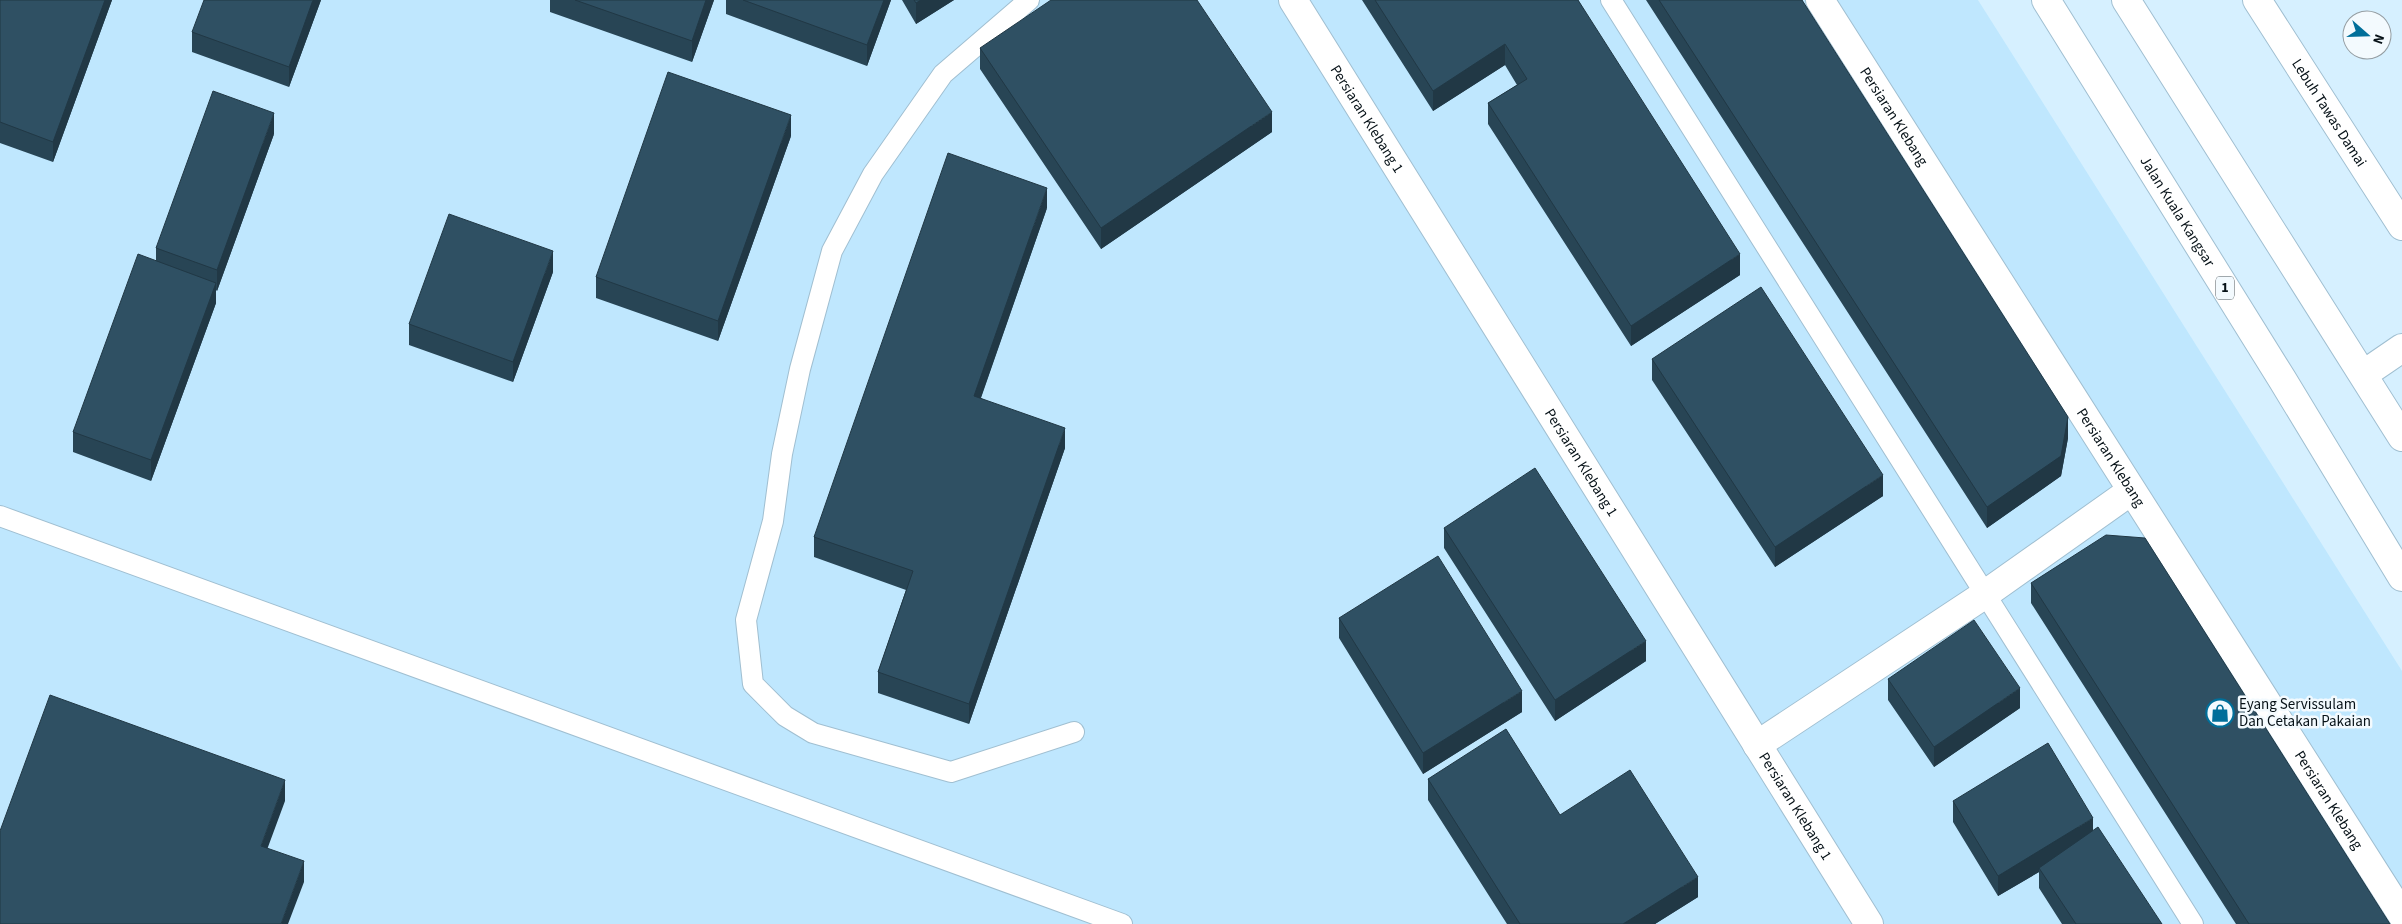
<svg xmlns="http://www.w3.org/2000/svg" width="2402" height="924" viewBox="0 0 2402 924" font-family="'Source Sans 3',sans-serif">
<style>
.built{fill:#bfe7fe}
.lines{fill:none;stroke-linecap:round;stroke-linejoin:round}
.service-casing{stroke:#a0bfd1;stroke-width:22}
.minor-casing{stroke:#a0bfd1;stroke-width:30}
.trunk-casing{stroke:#a0bfd1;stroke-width:30}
.service{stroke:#fff;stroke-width:20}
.minor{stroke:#fff;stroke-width:28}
.trunk{stroke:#fff;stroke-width:28}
.wall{fill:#284555}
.shaded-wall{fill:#213845}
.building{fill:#2f5063;stroke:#213845}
.labels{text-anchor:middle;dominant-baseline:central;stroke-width:5;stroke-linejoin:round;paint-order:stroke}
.shield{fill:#f3fafe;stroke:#4d575c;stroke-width:1}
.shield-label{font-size:14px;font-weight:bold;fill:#061117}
.street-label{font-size:15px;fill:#061117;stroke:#f3fafe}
.poi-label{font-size:15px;fill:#061117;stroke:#f3fafe;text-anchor:start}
</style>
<rect width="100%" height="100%" fill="#d6f0ff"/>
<path class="built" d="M 0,0 L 1978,0 L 2402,671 L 2402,924 L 0,924 Z"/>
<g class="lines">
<g class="service-casing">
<path id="service" d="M 1029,0 L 943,74 L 873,174 L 832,251 L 800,369 L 782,454 L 773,521 L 746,620 L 753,684 L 785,716 L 813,733 L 951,772 L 1074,732
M 1611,0 L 2193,924
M 0,516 L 1122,924"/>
</g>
<g class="minor-casing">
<g id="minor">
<path id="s1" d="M 1293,0 L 1869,924"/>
<path id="s2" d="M 1820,0 L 2402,915"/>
<path id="s3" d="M 2257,0 L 2402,226"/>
<path d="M 2364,374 L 2402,348"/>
<path d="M 1757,745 L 1984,595 L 2131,491"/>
</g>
</g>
<g class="trunk-casing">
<g id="trunk">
<path id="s4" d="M 2046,0 L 2282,379 L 2402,577"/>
<path d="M 2126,0 L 2402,437"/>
</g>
</g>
<use href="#service" class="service"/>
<use href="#minor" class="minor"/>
<use href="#trunk" class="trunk"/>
</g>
<path class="wall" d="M 0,0 L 112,0 L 53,162 L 0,143 Z
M 321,0 L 289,87 L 192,52 L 192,32 Z
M 550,0 L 714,0 L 692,62 L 550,12 Z
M 726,0 L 891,0 L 867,66 L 726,14 Z
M 902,0 L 954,0 L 916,24 Z
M 1362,0 L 1578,0 L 1740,275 L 1631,346 L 1488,124 L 1488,103 L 1517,85 L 1505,65 L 1433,111 Z
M 1646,0 L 1802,0 L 2068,438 L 2061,476 L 1987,528 Z
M 980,48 L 1272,132 L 1101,249 L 980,69 Z
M 274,134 L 217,291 L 216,290 L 216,303 L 151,481 L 73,452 L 73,432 L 156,261 L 156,248 Z
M 791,136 L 718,341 L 596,298 L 596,277 Z
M 1047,208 L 981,398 L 1065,448 L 969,724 L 878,693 L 878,672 L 906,590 L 814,557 L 814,537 Z
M 553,272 L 513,382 L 409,345 L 409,324 Z
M 1652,359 L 1883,496 L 1775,567 L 1652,380 Z
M 1444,528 L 1646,661 L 1555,721 L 1444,548 Z
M 2031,583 L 2390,924 L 2236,924 L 2031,603 Z
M 1339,618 L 1522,712 L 1423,774 L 1339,638 Z
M 1888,679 L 2020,708 L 1934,767 L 1888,700 Z
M 1428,779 L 1560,815 L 1698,897 L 1655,924 L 1507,924 L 1428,800 Z
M 1953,801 L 2093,831 L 2162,924 L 2062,924 L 2039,888 L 2039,872 L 1998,896 L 1953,822 Z"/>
<path class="shaded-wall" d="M 105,0 L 112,0 L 53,162 L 53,142 Z
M 313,0 L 321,0 L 289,87 L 289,67 Z
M 706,0 L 714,0 L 692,62 L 692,41 Z
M 884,0 L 891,0 L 867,66 L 867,45 Z
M 921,0 L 954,0 L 916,24 L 916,3 Z
M 1505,44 L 1505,65 L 1433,111 L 1433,91 Z
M 1272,112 L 1272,132 L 1101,249 L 1101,228 Z
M 274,113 L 274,134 L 217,291 L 217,270 Z
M 791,115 L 791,136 L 718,341 L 718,321 Z
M 1047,188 L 1047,208 L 974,417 L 974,396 Z
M 553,251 L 553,272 L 513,382 L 513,362 Z
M 1740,254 L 1740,275 L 1631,346 L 1631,326 Z
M 216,283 L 216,303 L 151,481 L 151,460 Z
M 2068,417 L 2068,438 L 2061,476 L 1987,528 L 1987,507 Z
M 1065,428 L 1065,448 L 969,724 L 969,704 Z
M 1883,475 L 1883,496 L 1775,567 L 1775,547 Z
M 1646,641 L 1646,661 L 1555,721 L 1555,700 Z
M 2020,688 L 2020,708 L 1934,767 L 1934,747 Z
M 1522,691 L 1522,712 L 1423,774 L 1423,753 Z
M 285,780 L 285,801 L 261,866 L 261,846 Z
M 2093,818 L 2093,839 L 2039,868 L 2039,872 L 1998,896 L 1998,876 Z
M 304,861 L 304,882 L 288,924 L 281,924 Z
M 1698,877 L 1698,897 L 1655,924 L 1623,924 Z"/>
<path class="building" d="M 0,0 L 105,0 L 53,142 L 0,122 Z
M 204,0 L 313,0 L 289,67 L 192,32 Z
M 575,0 L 706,0 L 692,41 Z
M 743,0 L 884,0 L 867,45 Z
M 914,0 L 921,0 L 916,3 Z
M 1051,0 L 1197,0 L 1272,112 L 1101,228 L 980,48 Z
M 1375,0 L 1578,0 L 1740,254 L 1631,326 L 1488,103 L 1527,79 L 1505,44 L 1433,91 Z
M 1659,0 L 1802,0 L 2068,417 L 2061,456 L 1987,507 Z
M 668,72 L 791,115 L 718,321 L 596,277 Z
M 213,91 L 274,113 L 217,270 L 156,248 Z
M 948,153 L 1047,188 L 974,396 L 1065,428 L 969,704 L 878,672 L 913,571 L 814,537 Z
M 449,214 L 553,251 L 513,362 L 409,324 Z
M 138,254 L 216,283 L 151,460 L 73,432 Z
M 1761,287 L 1883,475 L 1775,547 L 1652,359 Z
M 1535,468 L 1646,641 L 1555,700 L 1444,528 Z
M 2106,535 L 2145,538 L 2390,924 L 2249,924 L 2031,583 Z
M 1438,556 L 1522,691 L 1423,753 L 1339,618 Z
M 1974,620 L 2020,688 L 1934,747 L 1888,679 Z
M 50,695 L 285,780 L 261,846 L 304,861 L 281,924 L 0,924 L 0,831 Z
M 1506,729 L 1560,815 L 1630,770 L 1698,877 L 1623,924 L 1520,924 L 1428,779 Z
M 2048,743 L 2093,818 L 1998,876 L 1953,801 Z
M 2098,827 L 2162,924 L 2076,924 L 2039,868 Z"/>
<defs>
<g id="shop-ring" transform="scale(1.4375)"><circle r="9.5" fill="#f3fafe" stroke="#006f9a" stroke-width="1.5"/><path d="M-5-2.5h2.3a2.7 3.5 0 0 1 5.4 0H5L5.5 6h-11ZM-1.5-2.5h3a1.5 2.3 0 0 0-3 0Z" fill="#006f9a"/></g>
</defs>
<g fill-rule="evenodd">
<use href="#shop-ring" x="2220" y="713"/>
</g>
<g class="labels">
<rect class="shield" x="2216" y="276.5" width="18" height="23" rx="4"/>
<g class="shield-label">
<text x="2225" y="288">1</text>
</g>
<g class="street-label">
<text stroke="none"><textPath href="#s3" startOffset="134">Lebuh Tawas Damai</textPath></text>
<text stroke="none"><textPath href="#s2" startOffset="138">Persiaran Klebang</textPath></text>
<text stroke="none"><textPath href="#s1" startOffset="140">Persiaran Klebang 1</textPath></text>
<text stroke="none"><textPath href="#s4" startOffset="249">Jalan Kuala Kangsar</textPath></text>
<text stroke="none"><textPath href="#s2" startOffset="542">Persiaran Klebang</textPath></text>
<text stroke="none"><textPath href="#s1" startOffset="545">Persiaran Klebang 1</textPath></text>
<text stroke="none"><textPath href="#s2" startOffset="948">Persiaran Klebang</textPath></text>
<text stroke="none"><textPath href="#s1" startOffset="950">Persiaran Klebang 1</textPath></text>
</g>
<g class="poi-label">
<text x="2239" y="704">Eyang Servissulam<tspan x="2239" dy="17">Dan Cetakan Pakaian</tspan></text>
</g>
</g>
<g transform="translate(2367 35) rotate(110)"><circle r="24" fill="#f3fafe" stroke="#949da2"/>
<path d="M0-4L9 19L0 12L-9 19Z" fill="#006f9a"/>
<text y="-8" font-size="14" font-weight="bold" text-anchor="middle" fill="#061117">N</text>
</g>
</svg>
